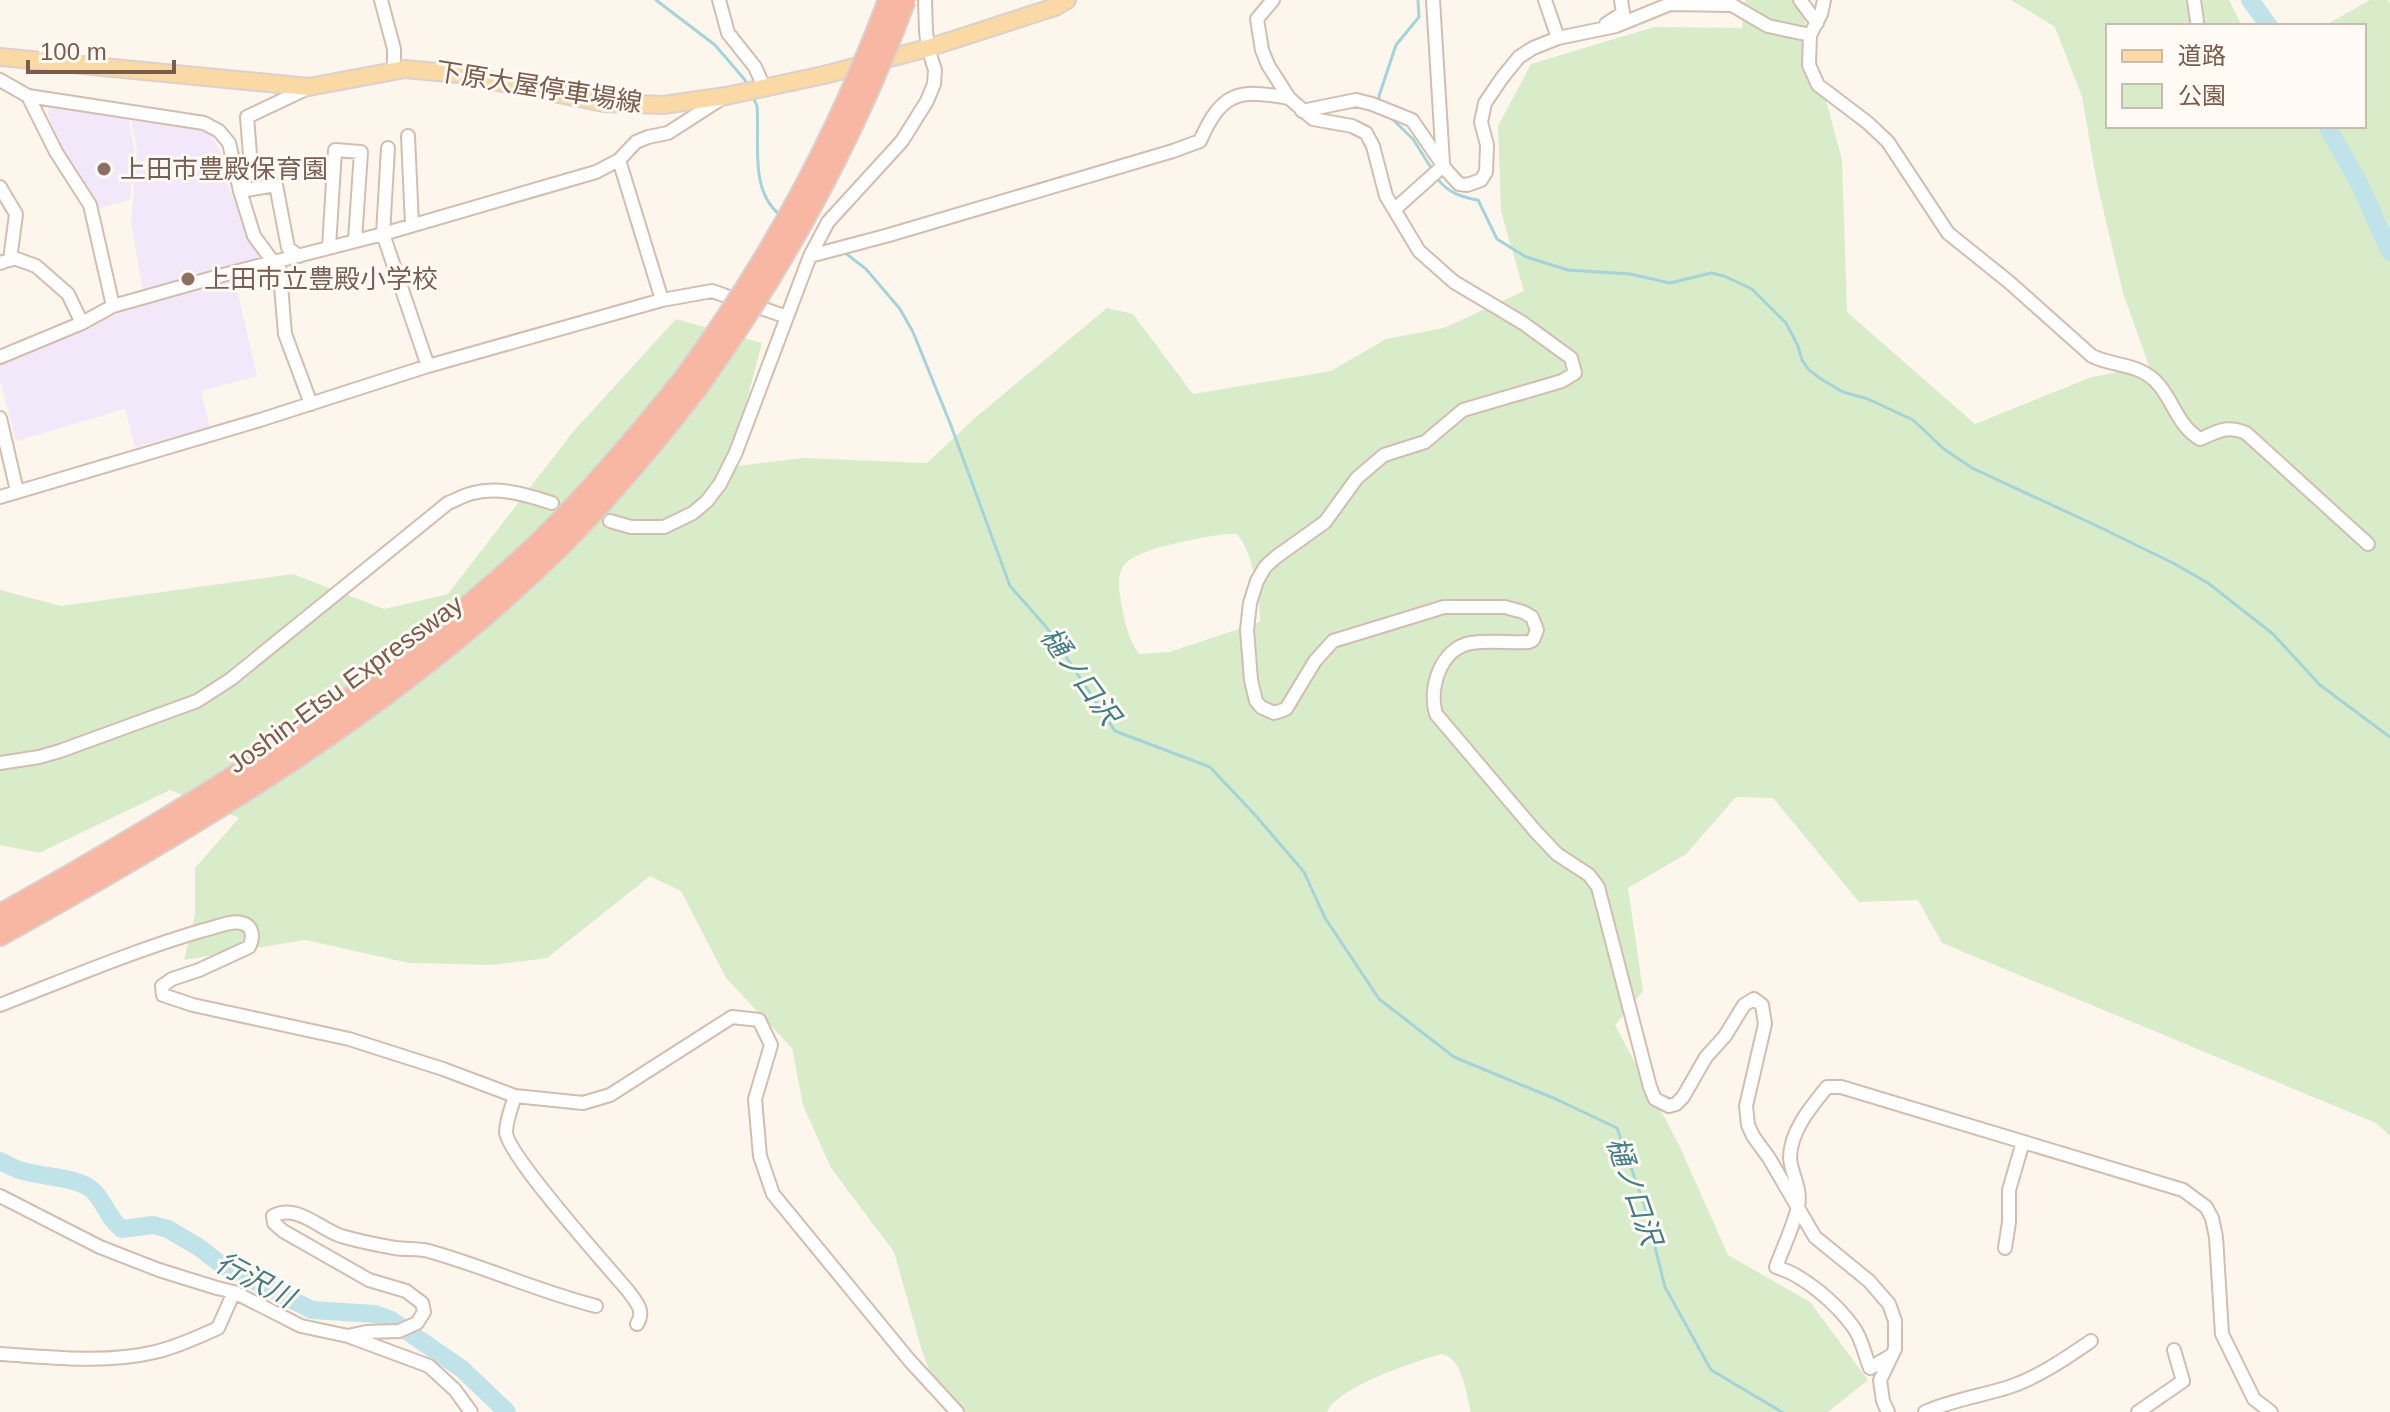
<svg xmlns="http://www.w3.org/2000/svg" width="2390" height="1412" viewBox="0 0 2390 1412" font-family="Helvetica,'Noto Sans JP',sans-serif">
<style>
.education{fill:#f3e8fa}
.green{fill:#d8ecc9;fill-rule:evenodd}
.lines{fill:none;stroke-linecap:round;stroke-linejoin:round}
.stream{stroke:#a5d3da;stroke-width:3}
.river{stroke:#bfe3e8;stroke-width:18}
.minor-casing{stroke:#d1beb0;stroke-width:16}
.major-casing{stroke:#dad1cd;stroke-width:20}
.highway-casing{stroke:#dad1cd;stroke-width:24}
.minor{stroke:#fff;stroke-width:12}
.major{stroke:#fbd9a5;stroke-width:16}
.highway{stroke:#f7b7a3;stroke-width:20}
.highway-bridge-casing{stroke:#dad1cd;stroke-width:24;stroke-linecap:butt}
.highway-bridge{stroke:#f7b7a3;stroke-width:20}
.education-dot{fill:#8d6e63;stroke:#fffaf3;stroke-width:3}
.labels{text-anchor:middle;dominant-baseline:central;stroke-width:6;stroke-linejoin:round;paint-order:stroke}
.street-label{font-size:26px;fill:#7a5c4d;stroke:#fffaf3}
.education-label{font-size:26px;fill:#785e54;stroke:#fffaf3;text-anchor:start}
.water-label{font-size:28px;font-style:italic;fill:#437c86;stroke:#fffaf3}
</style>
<rect width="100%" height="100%" fill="#fdf6ec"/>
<path class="education" d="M 49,104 L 129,119 L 134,150 L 130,200 L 96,209 L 88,188 L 56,139 L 48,113 Z
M 131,121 L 204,127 L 211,135 L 226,162 L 227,182 L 250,242 L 261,261 L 232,268 L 257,376 L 201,391 L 210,427 L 135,447 L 125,409 L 16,441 L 0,379 L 0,364 L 145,302 L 131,222 L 137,149 Z"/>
<path class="green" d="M 1745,0 L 1799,0 L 1842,160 L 1847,312 L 1975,424 L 2092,377 L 2149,366 L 2123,293 L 2097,183 L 2082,97 L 2055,27 L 2011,0 L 2229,0 L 2242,26 L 2108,26 L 2108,126 L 2364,126 L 2364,26 L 2324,26 L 2370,0 L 2387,0 L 2390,3 L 2390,1136 L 2376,1123 L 1942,943 L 1918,900 L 1859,902 L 1773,798 L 1736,797 L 1686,854 L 1628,888 L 1643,991 L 1615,1025 L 1679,1145 L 1728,1255 L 1810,1302 L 1868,1380 L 1828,1412 L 1471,1412 C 1466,1394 1463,1357 1441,1354 C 1414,1362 1339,1386 1327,1412 L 945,1412 L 922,1351 L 894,1252 L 831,1168 L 803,1105 L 792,1048 L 726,978 L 681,891 L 650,876 L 547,958 L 492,965 L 409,963 L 305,940 L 184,960 L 195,914 L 195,868 L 239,818 L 170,790 L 39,853 L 0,845 L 0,590 L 61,606 L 293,574 L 384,609 L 448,594 L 572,433 L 676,319 L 762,343 L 729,467 L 803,458 L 927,463 L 976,417 L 1107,308 L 1133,314 L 1193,394 L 1331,371 L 1386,339 L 1444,328 L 1524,291 L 1501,211 L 1498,126 L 1531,64 L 1654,27 L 1742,28 ZM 1226,534 L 1237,534 C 1253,552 1260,598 1260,622 L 1169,652 L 1139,654 C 1128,638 1124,620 1121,601 C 1119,589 1116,575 1125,564 C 1138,548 1204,537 1226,534 Z"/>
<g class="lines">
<path class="stream" d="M 656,0 L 715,45 L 745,80 L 748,87
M 753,97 L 757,106 C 760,141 749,189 779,214
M 1379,103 L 1379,96 L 1396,45 L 1419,17 L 1418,0
M 1388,115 L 1413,139 L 1433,171
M 1437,178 C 1447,192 1460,197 1478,200 L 1497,239 L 1526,257 L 1568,270 L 1630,274 L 1670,283 L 1711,273 L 1724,276 L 1752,289 L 1786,323 L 1798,346 L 1802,360 L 1809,370 L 1821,379 L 1843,392 L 1868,399 L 1913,420 L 1944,449 L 1972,468 L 2095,525 L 2173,563 L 2208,583 L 2273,634 L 2320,685 L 2390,737
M 844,252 L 866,269 L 900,309 L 913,332 L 950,423 L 1010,586 L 1047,628 L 1115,731 L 1210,767 L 1256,816 L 1304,872 L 1325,918 L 1379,999 L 1454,1057 L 1558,1100 L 1617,1128 L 1645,1207 L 1665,1287 L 1711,1370 L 1782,1412"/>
<path class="river" d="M 2250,0 L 2269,26
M 2327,126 L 2360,185 L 2390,252
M 0,1161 C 8,1165 15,1169 23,1171 C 43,1177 76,1177 91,1189 C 105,1200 106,1217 122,1229 L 153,1225 L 168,1229 L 200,1248 L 219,1263 L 312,1310 L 375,1314 L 391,1320 L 462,1369 L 507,1412"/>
<g class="minor-casing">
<path id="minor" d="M 381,0 L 394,49 L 394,70
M 719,0 L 728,33 L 755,67 L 764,87
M 1273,0 L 1257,19 L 1262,50 L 1268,65 L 1289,98 L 1313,119 L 1352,126 L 1366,133 L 1373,146 L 1386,196 L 1419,251 L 1454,282 L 1523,323 L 1571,358 L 1575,373 L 1562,381 L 1463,410 L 1425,442 L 1384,455 L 1357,478 L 1325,522 L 1276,557 L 1265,567 L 1257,581 L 1250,603 L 1247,630 L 1251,680 L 1256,701 L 1261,707 L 1274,713 L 1286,709 L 1315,661 L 1333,641 L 1444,607 L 1505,607 L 1523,612 L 1532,617 L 1537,630 L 1533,640 L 1529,642 C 1510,643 1489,640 1471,643 C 1441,648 1428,688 1436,714 L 1536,832 L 1557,854 L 1589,875 L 1598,887 L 1650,1087 L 1655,1099 L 1669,1106 L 1676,1104 L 1683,1097 L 1706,1057 L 1725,1036 L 1744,1005 L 1754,999 L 1762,1005 L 1765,1024 L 1746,1106 L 1748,1125 L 1753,1136 L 1769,1158 L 1815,1237 L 1869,1281 L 1889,1304 L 1895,1321 L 1895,1349 L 1880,1380 L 1883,1401 L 1888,1412
M 1433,0 L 1443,163
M 1545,0 L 1558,38
M 1800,0 L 1817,23
M 1824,0 L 1821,14 L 1810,35 L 1809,65 L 1818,85 L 1868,123 L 1888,142 L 1948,233 L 2009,282 L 2092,356 C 2115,367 2141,363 2159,385 C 2174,403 2179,427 2200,439 C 2219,431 2226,425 2246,433 L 2368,544
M 2194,0 L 2197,21
M 1606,24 L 1623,13 L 1621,0
M 0,80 L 28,96 L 56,152 L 90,205 L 113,306
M 28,96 L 204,123 L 219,131 L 229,143 L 240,191 L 254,236 L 274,263
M 1302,111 L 1356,100 L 1372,104 L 1412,120 L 1447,171 L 1459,184 L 1467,185 L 1481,180 L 1486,172 L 1487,145 L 1481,122 L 1485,103 L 1502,78 L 1519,57 L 1533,48 L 1558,38 L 1616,26 L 1670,4 L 1732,5 L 1768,26 L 1810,35
M 408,136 L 412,225
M 388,148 L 383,234 L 428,366
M 619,160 L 662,300
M 0,187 L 16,214 L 10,260
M 240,191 L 251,167 L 247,117 L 308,88
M 240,191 L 276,185 L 288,248 L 299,256
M 1395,209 L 1443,166
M 329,247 L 335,150 L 361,152 L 355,240
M 810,256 L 889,235 L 1173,151 L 1200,141 C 1222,91 1239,89 1289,98
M 279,262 L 285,334 L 311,404
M 0,263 L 14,258 L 36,266 L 68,294 L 82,323
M 0,357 L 82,323 L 113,306 L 223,275 L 383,234 L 596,172 L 619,160 L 636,142 L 648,137 L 668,133 L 724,97
M 0,418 L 17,491
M 0,497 L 260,420 L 428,366 L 662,300 L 712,291 L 787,317
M 610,521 L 631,527 L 664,527 L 693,513 L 707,501 L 720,484 L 736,452 L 810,256 L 828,222 L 902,141 L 927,101 L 934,84 L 935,70 L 928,48 L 926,31 L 925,0
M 0,763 L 39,757 L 60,751 L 197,701 L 231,679 L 448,503 C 456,500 464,495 473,493 C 499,486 527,495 552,503
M 0,1005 C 67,979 135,950 204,930 C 215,928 230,920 241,923 C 253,925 254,937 249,947 L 199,970 L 172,979 L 162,986 L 163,995 L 193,1005 L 349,1039 L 443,1069 L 515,1096 L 583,1103 L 610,1095 L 732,1017 L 759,1020 L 771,1045 L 755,1099 L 760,1156 L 773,1194 L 910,1361 L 957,1412
M 515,1096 C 512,1106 506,1121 506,1132 C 507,1155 609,1268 629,1292 C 637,1303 645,1311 637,1324
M 0,1196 L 100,1247 L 159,1270 L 217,1288 L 234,1292 L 301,1326 L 348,1336 L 366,1332 L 399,1331 L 417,1323 L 424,1312 L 422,1303 L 406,1291 L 369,1280 L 283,1231 L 274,1223 L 273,1216 C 296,1203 320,1229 341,1236 C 358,1241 378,1245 395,1248 C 408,1250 420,1248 432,1252 C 488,1268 540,1292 596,1306
M 2005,1248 L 2009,1222 L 2009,1190 L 2023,1142
M 348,1336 L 429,1366 L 455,1390 L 471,1412
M 0,1354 C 50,1357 105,1364 155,1352 C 177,1347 198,1337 218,1328 L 234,1292
M 1892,1355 L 1870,1368 C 1865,1356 1862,1339 1854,1328 C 1837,1304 1804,1275 1776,1267 C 1783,1248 1793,1227 1798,1207 C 1802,1188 1791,1174 1790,1158 C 1790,1131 1811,1107 1827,1087 L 1841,1087 L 2183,1190 L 2206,1207 L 2212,1218 L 2216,1237 L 2222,1334 L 2254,1399 L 2271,1412
M 1925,1412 C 1952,1400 1981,1396 2009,1387 C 2039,1377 2066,1358 2091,1341
M 2138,1412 L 2183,1381 L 2174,1350"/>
</g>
<g class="major-casing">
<path id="major" d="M 0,57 L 309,87 L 405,69 L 459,74 L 604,103 L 663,105 L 726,96 L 824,75 L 928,48 L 1055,7 L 1067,0"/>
</g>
<g class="highway-casing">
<path id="highway" d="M 0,915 C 190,809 381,693 539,543 C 591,492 638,436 684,379
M 0,935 C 195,826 392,710 553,553 C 605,502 652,446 696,389"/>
</g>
<use href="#minor" class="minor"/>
<use href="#major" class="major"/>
<use href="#highway" class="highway"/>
<g class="highway-bridge-casing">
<path id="highway-bridge" d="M 684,379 C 771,260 837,138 889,0
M 696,389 C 783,268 853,140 905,0"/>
</g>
<use href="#highway-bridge" class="highway-bridge"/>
</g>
<g class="education-dot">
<circle cx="104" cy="169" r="8"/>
<circle cx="188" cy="279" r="8"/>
</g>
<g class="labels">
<g class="street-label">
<text transform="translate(539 87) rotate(9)">下原大屋停車場線</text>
<text transform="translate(345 684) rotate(-36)">Joshin-Etsu Expressway</text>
</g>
<g class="education-label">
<text x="120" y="169">上田市豊殿保育園</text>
<text x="204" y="279">上田市立豊殿小学校</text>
</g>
<g class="water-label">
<text transform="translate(1080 676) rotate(54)">樋ノ口沢</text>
<text transform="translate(1634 1191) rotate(71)">樋ノ口沢</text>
<text transform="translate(255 1280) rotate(28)">行沢川</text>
</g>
</g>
<rect x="2106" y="24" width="260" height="104" fill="#fffaf3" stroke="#cabbb1" stroke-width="2"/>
<rect x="2122" y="50" width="40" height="12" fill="#fbd9a5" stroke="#cabbb1" stroke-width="2"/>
<text x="2178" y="64" font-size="24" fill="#7a5c4d">道路</text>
<rect x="2122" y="84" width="40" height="24" fill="#d8ecc9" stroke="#cabbb1" stroke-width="2"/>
<text x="2178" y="104" font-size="24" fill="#7a5c4d">公園</text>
<path d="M28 60v12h146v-12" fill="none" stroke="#7a5c4d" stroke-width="4"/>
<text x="40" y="60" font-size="24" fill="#7a5c4d" stroke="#fffaf3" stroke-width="6" paint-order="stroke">100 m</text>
</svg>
